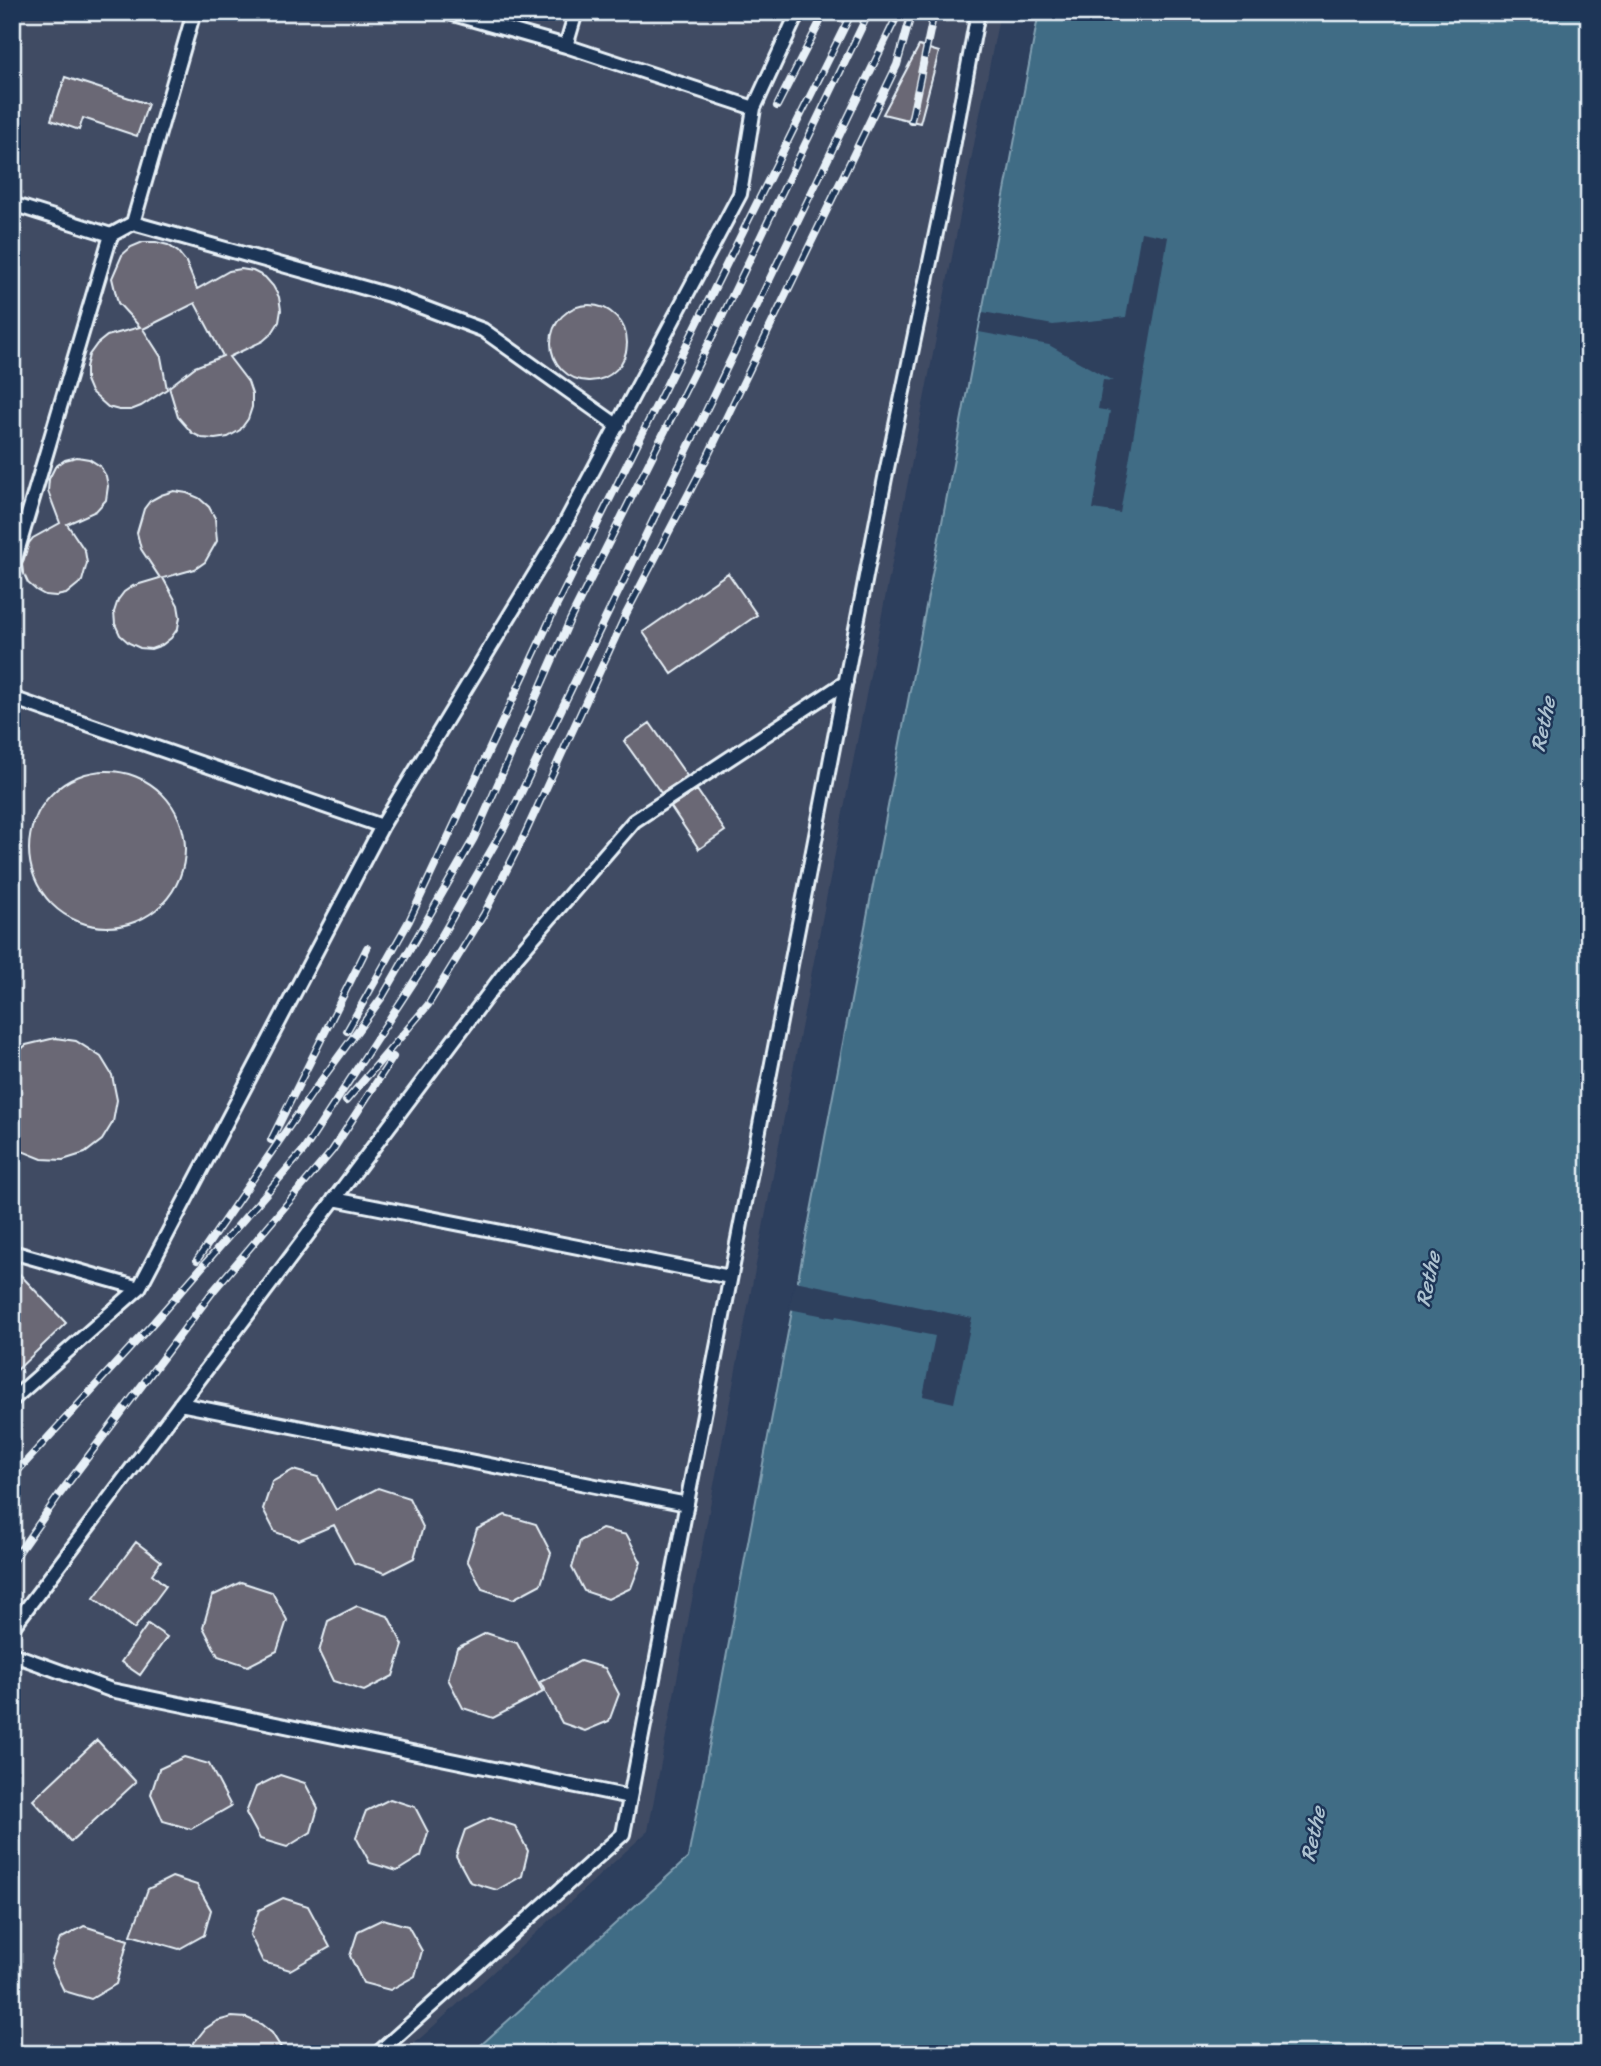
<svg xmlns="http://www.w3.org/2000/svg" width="1601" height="2066" viewBox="0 0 1601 2066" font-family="Sriracha,sans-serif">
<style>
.built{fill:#404b64}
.water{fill:#406c85;stroke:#83a1b3;stroke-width:2}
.pier{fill:#2d3f5d}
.building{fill:#6b6874;stroke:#e8f1f8;stroke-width:2}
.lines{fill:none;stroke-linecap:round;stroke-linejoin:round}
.service-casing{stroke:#e8f1f8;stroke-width:18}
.service{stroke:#1d3557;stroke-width:12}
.rail-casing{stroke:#e8f1f8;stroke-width:8}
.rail{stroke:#1d3557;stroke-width:5;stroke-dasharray:16;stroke-linecap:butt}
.labels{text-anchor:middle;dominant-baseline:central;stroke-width:5;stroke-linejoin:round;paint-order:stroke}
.water-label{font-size:21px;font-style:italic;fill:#adc2d0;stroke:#1d3557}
</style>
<rect width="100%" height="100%" fill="#2d3f5d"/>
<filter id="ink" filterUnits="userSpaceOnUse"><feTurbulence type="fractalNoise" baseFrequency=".0143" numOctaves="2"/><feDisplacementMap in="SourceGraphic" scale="14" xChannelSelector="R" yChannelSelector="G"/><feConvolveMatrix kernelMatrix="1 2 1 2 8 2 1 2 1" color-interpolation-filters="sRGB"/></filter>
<g filter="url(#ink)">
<path class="built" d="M 12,12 L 1000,12 L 811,976 L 648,1831 L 403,2054 L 12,2054 Z"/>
<path class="water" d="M 1039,12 L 1589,12 L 1589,2054 L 471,2054 L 688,1858 Z"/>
<path class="pier" d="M 1141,232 L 1168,237 L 1120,513 L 1093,509 L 1110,411 L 1098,409 L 1103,380 L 1113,381 L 1049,345 L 979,332 L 983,312 L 1053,325 L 1126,317 Z
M 795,1281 L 972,1318 L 954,1403 L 923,1396 L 935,1336 L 836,1316 L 835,1318 L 789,1309 Z"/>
<path class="building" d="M 919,46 L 939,52 L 920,123 L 883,114 Z
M 65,77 L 148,104 L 137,136 L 83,118 L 79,130 L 51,120 Z
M 143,242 L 156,242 L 168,245 L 178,252 L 186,262 L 197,289 L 229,271 L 241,269 L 253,271 L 265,277 L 273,286 L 279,297 L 281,310 L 279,322 L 272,333 L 263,341 L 229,357 L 248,382 L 252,394 L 252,407 L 248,419 L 240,430 L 228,437 L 215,439 L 202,438 L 192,433 L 178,417 L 169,387 L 195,367 L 223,356 L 195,303 L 143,329 L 161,357 L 167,389 L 141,406 L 131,410 L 119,410 L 108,407 L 91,392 L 86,380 L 86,367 L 89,355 L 97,344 L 107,336 L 140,327 L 118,303 L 112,278 L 122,255 L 131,247 Z
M551 343a38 38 0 1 1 76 0a38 38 0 1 1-76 0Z
M 77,457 L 89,459 L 100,466 L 106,476 L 108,486 L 106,500 L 96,511 L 67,524 L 85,551 L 87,563 L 82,581 L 66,594 L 56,596 L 45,595 L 36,590 L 28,583 L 23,572 L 22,565 L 29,543 L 33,538 L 60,523 L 48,491 L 49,479 L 55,467 L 65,460 Z
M 174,491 L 187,493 L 199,498 L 209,507 L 215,518 L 217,541 L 205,562 L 195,569 L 163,578 L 178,605 L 180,617 L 178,628 L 171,638 L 162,645 L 151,649 L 140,648 L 129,643 L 120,635 L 115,624 L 114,612 L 118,600 L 124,592 L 133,586 L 160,578 L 141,549 L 137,533 L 144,509 L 150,501 L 161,495 Z
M 728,573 L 757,615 L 672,674 L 643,632 Z
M 650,723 L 687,776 L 661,793 L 624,741 Z
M29 849a78 78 0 1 1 156 0a78 78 0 1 1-156 0Z
M 697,790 L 725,831 L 699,849 L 671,807 Z
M 55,1038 L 76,1041 L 101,1057 L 112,1075 L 117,1100 L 113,1122 L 102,1140 L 85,1153 L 63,1160 L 42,1159 L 22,1151 L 12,1142 L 12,1057 L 26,1045 Z
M 12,1266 L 66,1323 L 12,1375 Z
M 293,1470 L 318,1477 L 336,1510 L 378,1488 L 409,1498 L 423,1527 L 414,1558 L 385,1573 L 354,1563 L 334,1525 L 299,1540 L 275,1532 L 263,1509 L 272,1482 Z
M 505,1515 L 536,1524 L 551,1553 L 541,1584 L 513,1599 L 482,1589 L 467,1560 L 477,1529 Z
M 602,1529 L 627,1535 L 641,1562 L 631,1588 L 608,1599 L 584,1591 L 572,1568 L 580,1541 Z
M 136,1542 L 161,1561 L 152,1574 L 166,1586 L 134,1629 L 94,1598 Z
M 241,1582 L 272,1592 L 287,1620 L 277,1651 L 248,1666 L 218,1656 L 203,1627 L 212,1596 Z
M 357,1606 L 388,1616 L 403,1645 L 393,1676 L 364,1691 L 333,1681 L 319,1652 L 328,1621 Z
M 148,1624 L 167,1637 L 140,1675 L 121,1662 Z
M 486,1633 L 517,1643 L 543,1692 L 493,1718 L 463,1708 L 448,1679 L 457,1648 Z
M 580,1661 L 605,1668 L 619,1694 L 609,1721 L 585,1731 L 562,1723 L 540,1682 Z
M 97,1740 L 136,1782 L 71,1842 L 33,1800 Z
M 184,1757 L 209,1764 L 231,1806 L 191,1829 L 163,1821 L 151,1794 L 159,1769 Z
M 280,1775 L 305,1783 L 318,1808 L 311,1832 L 287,1847 L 260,1839 L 246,1813 L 256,1787 Z
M 390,1799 L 415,1807 L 428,1832 L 421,1856 L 397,1871 L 370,1863 L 356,1837 L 366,1811 Z
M 490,1818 L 515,1826 L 528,1851 L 522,1876 L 497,1890 L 470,1882 L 456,1856 L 465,1830 Z
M 172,1877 L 197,1885 L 211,1910 L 204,1935 L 179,1949 L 131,1935 L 148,1889 Z
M 283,1898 L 308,1906 L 330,1947 L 290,1970 L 263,1962 L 250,1935 L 259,1910 Z
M 383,1919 L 408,1926 L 422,1951 L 415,1976 L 390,1990 L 363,1983 L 350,1956 L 358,1931 Z
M 84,1926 L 128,1940 L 116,1984 L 91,1999 L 64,1991 L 51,1964 L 60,1939 Z
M 232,2017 L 247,2018 L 261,2024 L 272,2033 L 285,2054 L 185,2054 L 205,2029 L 217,2021 Z"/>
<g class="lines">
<g class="service-casing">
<path id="service" d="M 194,12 L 133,223 L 393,296 L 483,330 L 618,426
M 446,12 L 566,46
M 576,12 L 566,46 L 754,108
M 12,204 L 111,235 L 133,223
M 12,569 L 111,235
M 12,698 L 382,826
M 334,1199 L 730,1277
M 12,1252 L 139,1288
M 12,1400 L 139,1288 L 382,826 L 561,531 L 740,194 L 754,108 L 798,12
M 180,1404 L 687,1504
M 12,1628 L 517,956 L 634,821 L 846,682
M 12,1654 L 111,1690 L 630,1797
M 377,2054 L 623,1834 L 885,478 L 946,185 L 978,12"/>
</g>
<use href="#service" class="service"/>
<g class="rail-casing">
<path id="rail" d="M 777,106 L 825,12
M 911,121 L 934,12
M 347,1031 L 409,921 L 555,609 L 852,12
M 346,1101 L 428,1005 L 484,914 L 524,836 L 626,614 L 700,472 L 897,65 L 912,12
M 271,1140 L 367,948
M 197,1260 L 315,1089 L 383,996 L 474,838 L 570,620 L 721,319 L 869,12
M 12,1477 L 154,1322 L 304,1150 L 426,963 L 504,828 L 899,12
M 12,1562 L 59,1495 L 214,1290 L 332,1151 L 393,1057"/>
</g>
<use href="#rail" class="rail"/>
</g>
</g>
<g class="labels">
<g class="water-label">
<text transform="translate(1543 724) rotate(-78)">Rethe</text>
<text transform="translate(1428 1279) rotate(-78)">Rethe</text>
<text transform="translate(1313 1834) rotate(-78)">Rethe</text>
</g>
</g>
<rect width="1601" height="2066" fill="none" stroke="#1d3557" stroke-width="42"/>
<rect x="21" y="21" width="1559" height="2024" fill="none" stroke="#e8f1f8" stroke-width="2.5" filter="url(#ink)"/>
</svg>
